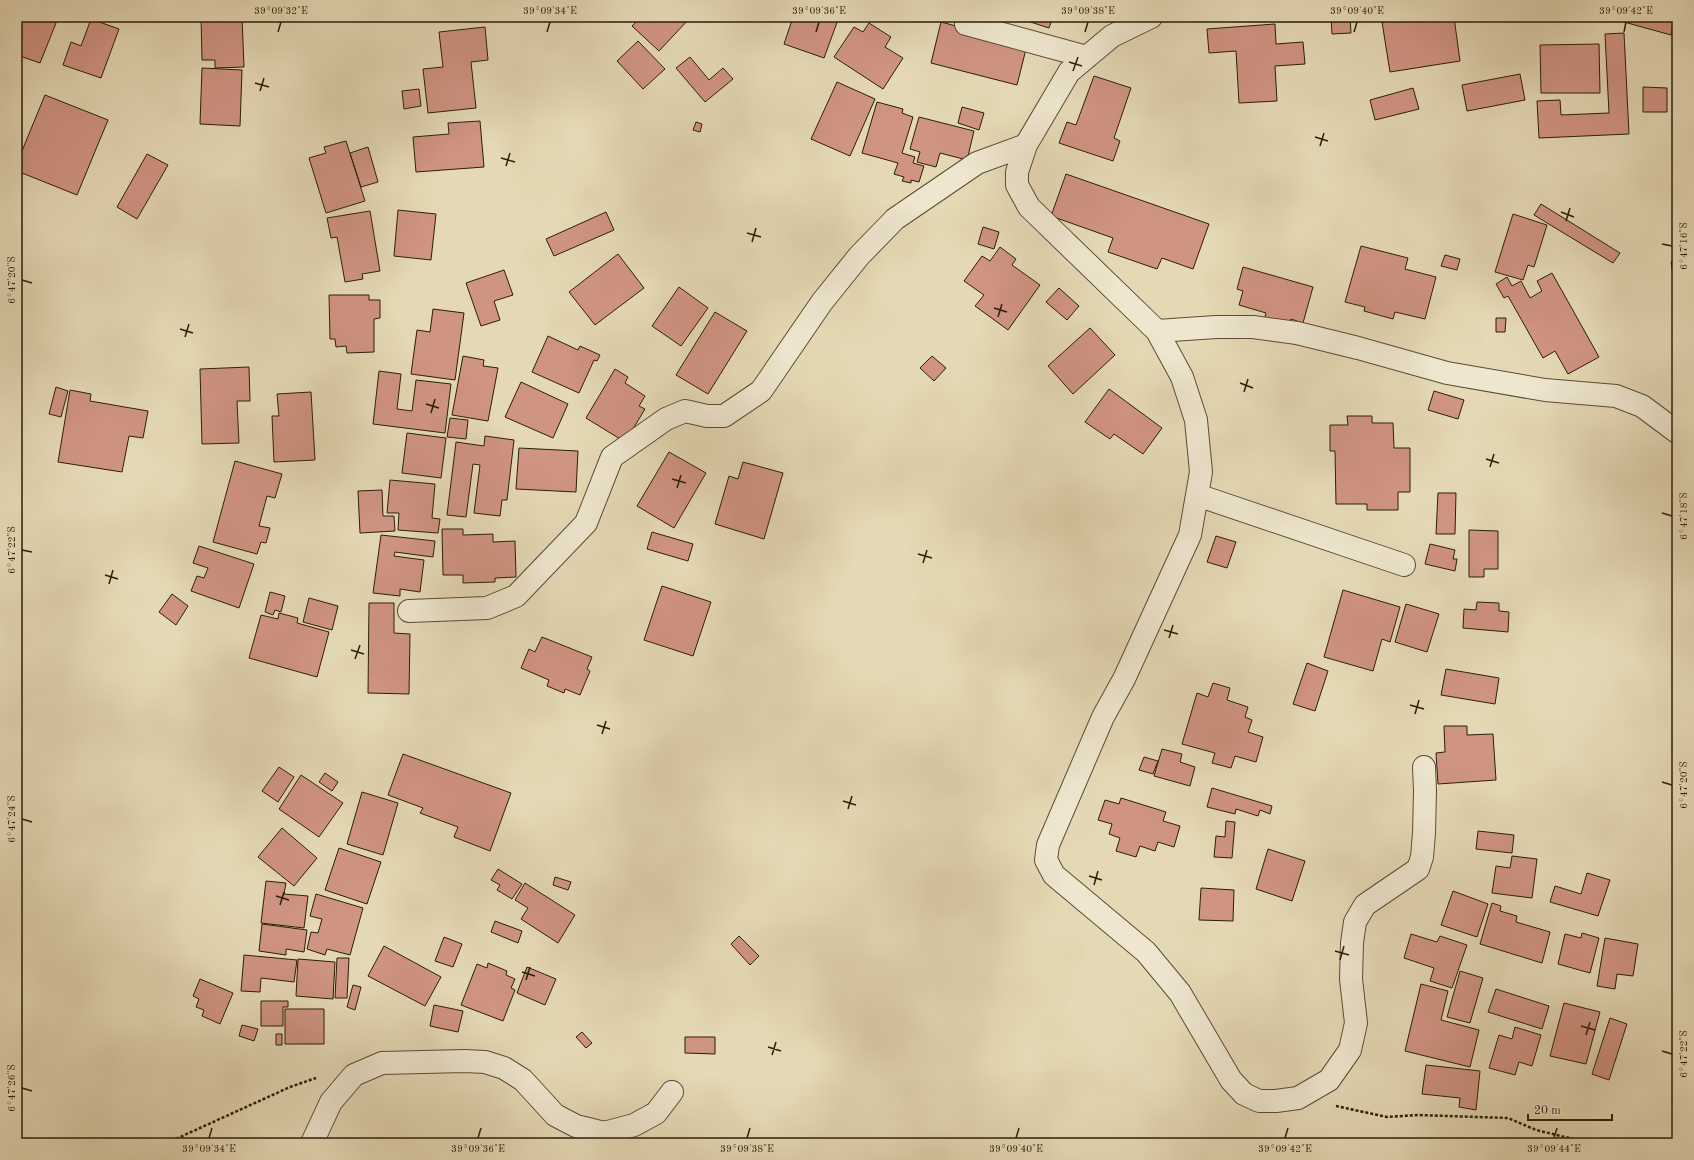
<svg xmlns="http://www.w3.org/2000/svg" width="1694" height="1160" viewBox="0 0 1694 1160" font-family="'Old Standard TT',serif">
<style>
.building{fill:#d09483;stroke:#2b1d0a}
.lines{fill:none;stroke-linecap:round;stroke-linejoin:round}
.minor-casing{stroke:#5a4c35;stroke-width:24}
.path{stroke:#2b1d0a;stroke-width:2.5;stroke-dasharray:3 2;stroke-linecap:butt}
.minor{stroke:#eee6cf;stroke-width:22}
.ticks{fill:none;stroke:#2b1d0a;stroke-width:1.5}
.neatline{fill:none;stroke:#2b1d0a;stroke-width:1.5}
.ticks-label{font-size:10px;text-anchor:middle;fill:#2b1d0a}
</style>
<rect width="100%" height="100%" fill="#e5d9b5"/>
<filter id="stains"><feTurbulence type="fractalNoise" baseFrequency=".005" numOctaves="4"/><feColorMatrix values="0 0 0 0 .2 0 0 0 0 .09 0 0 0 0 .02 0 0 0 .5 -.17"/></filter>
<radialGradient id="worn" r=".72"><stop offset=".6" stop-color="#630" stop-opacity="0"/><stop offset="1" stop-color="#630" stop-opacity=".3"/></radialGradient>
<path class="building" d="M 17,17 L 44,17 L 56,23 L 40,63 L 17,55 Z
M 201,17 L 242,17 L 244,67 L 215,68 L 215,60 L 202,60 Z
M 641,17 L 684,17 L 688,20 L 659,51 L 632,26 Z
M 793,17 L 839,17 L 824,58 L 784,44 Z
M 1015,17 L 1053,17 L 1049,28 Z
M 1331,17 L 1350,17 L 1351,33 L 1332,34 Z
M 1415,17 L 1454,17 L 1460,61 L 1390,72 L 1382,22 Z
M 1614,17 L 1675,17 L 1671,35 L 1613,19 Z
M 91,19 L 119,29 L 101,78 L 63,65 L 71,42 L 81,46 Z
M 941,22 L 1027,45 L 1017,85 L 931,63 Z
M 869,23 L 891,37 L 885,47 L 903,58 L 883,89 L 834,57 L 854,27 L 863,32 Z
M 1275,24 L 1276,44 L 1303,42 L 1305,64 L 1275,66 L 1277,101 L 1239,103 L 1236,51 L 1209,53 L 1207,29 Z
M 485,27 L 488,60 L 471,62 L 476,108 L 428,113 L 423,69 L 443,67 L 439,32 Z
M 1624,33 L 1629,134 L 1539,138 L 1537,101 L 1560,100 L 1561,115 L 1609,113 L 1605,34 Z
M 638,41 L 665,69 L 643,89 L 617,61 Z
M 1599,44 L 1600,93 L 1541,93 L 1540,45 Z
M 690,57 L 709,80 L 723,68 L 733,79 L 705,102 L 676,68 Z
M 202,68 L 242,70 L 240,126 L 200,124 Z
M 1520,74 L 1525,100 L 1467,111 L 1462,85 Z
M 1094,76 L 1131,88 L 1114,138 L 1120,141 L 1113,161 L 1059,143 L 1067,122 L 1076,125 Z
M 837,82 L 875,99 L 850,156 L 811,139 Z
M 1643,87 L 1667,88 L 1667,112 L 1643,112 Z
M 1413,88 L 1419,109 L 1375,120 L 1370,100 Z
M 419,89 L 421,106 L 404,109 L 402,91 Z
M 45,95 L 108,120 L 77,195 L 17,171 L 17,163 Z
M 877,102 L 903,109 L 902,113 L 913,117 L 902,153 L 915,157 L 913,163 L 924,166 L 919,182 L 911,180 L 911,183 L 902,181 L 904,177 L 894,174 L 898,163 L 862,153 Z
M 962,107 L 984,113 L 979,130 L 958,123 Z
M 919,117 L 974,131 L 967,160 L 940,153 L 936,167 L 917,162 L 920,152 L 910,149 Z
M 480,121 L 484,167 L 416,172 L 413,137 L 449,134 L 448,123 Z
M 696,122 L 702,124 L 700,132 L 693,130 Z
M 346,141 L 365,201 L 326,213 L 309,158 L 326,153 L 324,147 Z
M 368,147 L 378,182 L 361,187 L 350,153 Z
M 147,154 L 168,165 L 137,219 L 117,207 Z
M 1066,174 L 1209,224 L 1193,269 L 1162,258 L 1157,269 L 1108,252 L 1113,238 L 1051,216 Z
M 1541,204 L 1620,253 L 1613,263 L 1534,215 Z
M 398,210 L 436,214 L 431,260 L 394,256 Z
M 370,211 L 380,271 L 362,274 L 363,279 L 345,282 L 337,237 L 331,238 L 327,218 Z
M 606,212 L 614,230 L 554,256 L 546,239 Z
M 1513,214 L 1547,225 L 1534,267 L 1528,265 L 1523,280 L 1495,272 Z
M 983,227 L 999,232 L 994,249 L 978,244 Z
M 1361,246 L 1408,258 L 1405,269 L 1436,277 L 1425,319 L 1395,312 L 1393,319 L 1364,311 L 1365,307 L 1345,302 Z
M 1000,247 L 1016,259 L 1012,265 L 1040,285 L 1008,330 L 975,306 L 984,295 L 964,281 L 982,256 L 990,261 Z
M 618,254 L 644,288 L 595,325 L 569,292 Z
M 1445,255 L 1460,259 L 1457,270 L 1441,266 Z
M 1677,261 L 1677,304 L 1671,262 Z
M 1243,267 L 1313,287 L 1303,323 L 1291,319 L 1288,327 L 1264,320 L 1266,313 L 1239,305 L 1243,291 L 1237,289 Z
M 504,270 L 513,295 L 494,301 L 500,320 L 481,326 L 466,283 Z
M 1552,273 L 1599,357 L 1568,374 L 1555,351 L 1543,358 L 1508,296 L 1504,298 L 1496,284 L 1507,277 L 1512,286 L 1521,281 L 1530,298 L 1542,291 L 1537,281 Z
M 679,287 L 708,308 L 681,346 L 652,326 Z
M 1059,288 L 1079,306 L 1067,320 L 1046,302 Z
M 329,295 L 369,295 L 369,300 L 380,300 L 380,318 L 374,319 L 374,352 L 347,353 L 346,346 L 336,347 L 335,339 L 330,339 Z
M 433,309 L 464,313 L 455,380 L 411,374 L 417,330 L 430,332 Z
M 715,312 L 747,331 L 708,394 L 676,375 Z
M 1496,318 L 1506,318 L 1505,332 L 1496,332 Z
M 1090,328 L 1115,355 L 1073,394 L 1048,366 Z
M 548,336 L 578,350 L 580,346 L 600,355 L 597,361 L 594,360 L 579,393 L 532,372 Z
M 463,356 L 484,360 L 483,366 L 498,368 L 488,421 L 452,415 Z
M 932,356 L 946,368 L 934,381 L 920,368 Z
M 249,367 L 250,401 L 237,401 L 239,443 L 202,444 L 200,369 Z
M 615,369 L 628,377 L 625,383 L 645,396 L 639,406 L 645,409 L 625,442 L 586,418 Z
M 379,371 L 401,374 L 397,409 L 412,411 L 416,380 L 451,384 L 445,433 L 373,424 Z
M 521,382 L 568,404 L 553,438 L 505,417 Z
M 56,387 L 68,391 L 61,417 L 49,414 Z
M 1109,389 L 1162,428 L 1143,454 L 1114,434 L 1110,439 L 1085,422 Z
M 70,390 L 91,394 L 90,401 L 148,411 L 143,438 L 129,436 L 122,472 L 58,462 Z
M 1434,391 L 1464,400 L 1458,419 L 1428,410 Z
M 311,392 L 315,460 L 274,462 L 272,416 L 279,416 L 277,394 Z
M 1347,416 L 1372,416 L 1372,423 L 1393,423 L 1394,448 L 1410,448 L 1410,492 L 1398,492 L 1398,510 L 1367,510 L 1367,504 L 1336,504 L 1335,451 L 1330,451 L 1330,425 L 1348,425 Z
M 450,418 L 468,420 L 466,439 L 447,437 Z
M 407,433 L 446,438 L 441,478 L 402,473 Z
M 485,436 L 514,440 L 507,500 L 502,500 L 500,516 L 474,513 L 480,465 L 473,464 L 466,517 L 447,515 L 456,442 L 484,446 Z
M 519,448 L 578,451 L 576,492 L 516,489 Z
M 669,452 L 706,473 L 674,528 L 637,506 Z
M 235,461 L 282,474 L 275,498 L 267,496 L 259,526 L 270,528 L 266,543 L 261,542 L 257,554 L 213,542 Z
M 743,462 L 783,473 L 764,539 L 715,524 L 729,476 L 738,479 Z
M 390,480 L 435,484 L 432,518 L 440,519 L 438,533 L 398,530 L 399,513 L 387,513 Z
M 382,490 L 383,516 L 394,516 L 395,531 L 360,533 L 358,491 Z
M 1438,493 L 1456,493 L 1455,534 L 1436,534 Z
M 442,529 L 463,529 L 463,535 L 493,534 L 493,542 L 515,541 L 516,577 L 495,578 L 495,582 L 463,583 L 463,575 L 443,575 Z
M 1469,530 L 1498,531 L 1498,569 L 1484,569 L 1484,577 L 1469,577 Z
M 652,532 L 693,544 L 688,561 L 647,549 Z
M 381,535 L 435,541 L 433,557 L 395,552 L 394,556 L 424,560 L 420,592 L 400,589 L 400,596 L 373,593 Z
M 1216,536 L 1236,542 L 1227,568 L 1207,562 Z
M 1430,544 L 1455,550 L 1453,559 L 1457,559 L 1455,571 L 1425,564 Z
M 199,546 L 254,564 L 239,608 L 191,591 L 197,576 L 204,578 L 208,568 L 193,563 Z
M 662,586 L 711,602 L 693,656 L 644,640 Z
M 1343,590 L 1400,607 L 1390,642 L 1382,639 L 1373,671 L 1324,657 Z
M 270,592 L 285,596 L 281,612 L 275,610 L 273,615 L 265,612 Z
M 172,594 L 188,606 L 176,625 L 159,612 Z
M 309,598 L 338,606 L 332,630 L 303,622 Z
M 1477,602 L 1499,603 L 1499,611 L 1509,612 L 1508,632 L 1463,628 L 1464,609 L 1476,610 Z
M 369,603 L 394,603 L 394,633 L 410,634 L 409,694 L 368,693 Z
M 1406,604 L 1439,614 L 1427,652 L 1395,642 Z
M 279,613 L 298,618 L 297,623 L 329,632 L 317,677 L 249,658 L 261,615 L 278,619 Z
M 542,637 L 592,657 L 587,669 L 590,671 L 580,695 L 565,689 L 564,693 L 547,686 L 549,680 L 521,668 L 529,649 L 535,652 Z
M 1307,663 L 1328,671 L 1315,711 L 1293,704 Z
M 1446,669 L 1499,678 L 1495,704 L 1441,695 Z
M 1213,683 L 1230,688 L 1227,700 L 1248,707 L 1245,717 L 1252,720 L 1248,732 L 1263,737 L 1256,762 L 1235,756 L 1231,768 L 1212,763 L 1215,753 L 1182,744 L 1197,693 L 1208,697 Z
M 1444,726 L 1467,726 L 1467,735 L 1493,734 L 1496,780 L 1438,784 L 1436,753 L 1445,752 Z
M 1162,749 L 1182,754 L 1180,762 L 1195,767 L 1190,786 L 1154,776 Z
M 403,754 L 511,793 L 490,851 L 454,837 L 458,827 L 420,813 L 423,808 L 388,795 Z
M 1144,757 L 1158,761 L 1153,774 L 1139,770 Z
M 279,767 L 294,777 L 278,802 L 262,791 Z
M 325,773 L 338,782 L 332,791 L 319,782 Z
M 301,775 L 343,803 L 319,837 L 279,809 Z
M 1212,788 L 1272,806 L 1270,814 L 1260,810 L 1258,816 L 1236,809 L 1235,814 L 1207,807 Z
M 362,792 L 398,803 L 383,855 L 347,844 Z
M 1121,798 L 1166,812 L 1163,821 L 1180,826 L 1174,847 L 1158,842 L 1155,851 L 1140,846 L 1136,857 L 1116,851 L 1120,838 L 1109,834 L 1112,824 L 1098,820 L 1105,800 L 1119,804 Z
M 1226,821 L 1235,822 L 1232,858 L 1214,857 L 1216,836 L 1225,837 Z
M 282,828 L 317,858 L 294,886 L 258,857 Z
M 1478,831 L 1514,835 L 1512,853 L 1476,849 Z
M 339,848 L 381,862 L 367,904 L 325,890 Z
M 1268,849 L 1305,861 L 1292,901 L 1256,889 Z
M 1512,856 L 1537,859 L 1532,898 L 1492,893 L 1496,866 L 1510,868 Z
M 498,869 L 522,884 L 512,899 L 497,890 L 500,885 L 491,880 Z
M 1587,873 L 1610,880 L 1598,916 L 1550,902 L 1555,886 L 1581,894 Z
M 555,877 L 571,882 L 568,890 L 553,885 Z
M 266,881 L 286,883 L 284,894 L 308,896 L 304,928 L 261,923 Z
M 525,883 L 575,915 L 558,943 L 521,919 L 528,908 L 515,900 Z
M 1201,888 L 1234,890 L 1233,921 L 1199,920 Z
M 1453,891 L 1488,904 L 1477,937 L 1441,925 Z
M 316,894 L 363,908 L 350,955 L 327,949 L 325,955 L 307,949 L 311,932 L 318,933 L 322,919 L 310,916 Z
M 1492,903 L 1501,906 L 1500,911 L 1517,916 L 1516,922 L 1550,932 L 1542,963 L 1480,944 Z
M 495,921 L 522,931 L 518,943 L 491,932 Z
M 262,924 L 307,930 L 304,952 L 286,949 L 286,955 L 259,951 Z
M 1582,933 L 1599,938 L 1590,973 L 1558,964 L 1565,934 L 1581,938 Z
M 1411,934 L 1437,942 L 1440,936 L 1467,945 L 1452,988 L 1430,981 L 1434,968 L 1404,958 Z
M 739,936 L 759,956 L 750,965 L 731,944 Z
M 444,937 L 462,944 L 453,967 L 435,961 Z
M 1605,938 L 1638,944 L 1633,976 L 1617,974 L 1615,989 L 1597,986 Z
M 384,946 L 441,977 L 425,1006 L 368,976 Z
M 244,955 L 297,960 L 294,982 L 261,978 L 260,992 L 241,991 Z
M 337,958 L 349,958 L 347,998 L 335,998 Z
M 298,959 L 335,962 L 333,999 L 296,996 Z
M 488,963 L 507,971 L 506,975 L 515,979 L 511,988 L 515,990 L 503,1021 L 461,1005 L 477,964 L 487,968 Z
M 527,967 L 556,979 L 545,1005 L 517,993 Z
M 1460,971 L 1483,978 L 1470,1023 L 1447,1017 Z
M 200,979 L 233,993 L 220,1024 L 202,1016 L 204,1010 L 196,1007 L 199,999 L 193,996 Z
M 1421,984 L 1448,991 L 1441,1020 L 1479,1030 L 1470,1067 L 1405,1051 Z
M 353,985 L 361,987 L 355,1010 L 347,1007 Z
M 1496,989 L 1549,1006 L 1542,1029 L 1488,1012 Z
M 261,1001 L 288,1001 L 288,1007 L 283,1007 L 283,1026 L 261,1026 Z
M 1564,1003 L 1600,1012 L 1586,1064 L 1550,1056 Z
M 434,1005 L 463,1011 L 458,1032 L 430,1026 Z
M 285,1009 L 324,1009 L 324,1044 L 285,1044 Z
M 1610,1018 L 1627,1024 L 1609,1080 L 1592,1074 Z
M 242,1025 L 258,1029 L 254,1041 L 239,1036 Z
M 1515,1027 L 1541,1035 L 1532,1066 L 1519,1062 L 1515,1075 L 1489,1068 L 1499,1035 L 1512,1039 Z
M 582,1032 L 592,1043 L 586,1048 L 576,1037 Z
M 276,1034 L 282,1034 L 282,1045 L 276,1045 Z
M 685,1037 L 715,1037 L 715,1054 L 685,1053 Z
M 1426,1065 L 1480,1071 L 1476,1110 L 1459,1107 L 1460,1098 L 1422,1094 Z"/>
<g class="lines">
<g class="minor-casing">
<path id="minor" d="M 1151,17 L 1112,36 L 1069,72 L 1026,145 L 1017,172 L 1017,185 L 1029,207 L 1157,331 L 1182,377 L 1196,420 L 1201,472 L 1190,535 L 1124,679 L 1103,717 L 1048,845 L 1046,860 L 1054,875 L 1146,952 L 1180,993 L 1231,1080 L 1244,1094 L 1259,1101 L 1276,1101 L 1298,1098 L 1329,1080 L 1350,1050 L 1356,1023 L 1351,979 L 1352,943 L 1355,922 L 1365,905 L 1418,869 L 1422,857 L 1424,833 L 1425,791 L 1424,767
M 966,24 L 1087,57
M 1157,331 L 1216,327 L 1253,327 L 1297,333 L 1358,348 L 1447,373 L 1545,390 L 1616,396 L 1642,406 L 1677,432
M 1197,495 L 1404,565
M 409,611 L 487,608 L 516,596 L 586,523 L 612,457 L 666,419 L 685,411 L 707,416 L 724,416 L 761,391 L 822,302 L 859,256 L 895,219 L 977,163 L 1026,145
M 312,1143 L 331,1102 L 354,1075 L 382,1063 L 464,1061 L 485,1062 L 504,1068 L 523,1080 L 555,1115 L 576,1126 L 604,1133 L 634,1125 L 656,1113 L 672,1092"/>
</g>
<path class="path" d="M 1336,1106 L 1387,1117 L 1418,1115 L 1508,1118 L 1536,1130 L 1590,1143
M 167,1143 L 290,1087 L 316,1078"/>
<use href="#minor" class="minor"/>
</g>
<path class="ticks" d="M 278,32 L 281,22M 547,32 L 550,22M 816,32 L 819,22M 1085,32 L 1088,22M 1354,32 L 1357,22M 1624,32 L 1626,22M 1069,62 L 1082,66M 1073,71 L 1078,57M 255,83 L 269,87M 260,91 L 264,78M 1315,137 L 1328,141M 1320,146 L 1324,133M 501,158 L 515,162M 506,166 L 510,153M 1561,212 L 1574,217M 1566,221 L 1570,208M 747,233 L 761,237M 752,242 L 756,228M 1662,244 L 1672,246M 22,280 L 32,283M 994,308 L 1007,312M 998,317 L 1002,304M 180,329 L 193,333M 185,337 L 189,324M 1240,383 L 1253,388M 1244,392 L 1248,379M 426,404 L 439,408M 431,413 L 435,399M 1486,459 L 1499,463M 1490,467 L 1494,454M 672,479 L 686,483M 677,488 L 681,475M 1662,513 L 1672,516M 22,550 L 32,552M 918,554 L 932,558M 923,563 L 927,550M 105,575 L 118,579M 109,584 L 113,570M 1164,630 L 1178,634M 1169,638 L 1173,625M 351,650 L 364,654M 355,659 L 360,645M 1410,705 L 1424,709M 1415,714 L 1419,700M 597,725 L 610,729M 602,734 L 606,721M 1662,782 L 1672,785M 843,801 L 856,805M 848,809 L 852,796M 22,819 L 32,822M 1089,876 L 1102,880M 1094,885 L 1098,871M 276,896 L 289,900M 280,905 L 284,892M 1335,951 L 1349,955M 1340,960 L 1344,946M 522,972 L 535,976M 526,980 L 530,967M 1581,1026 L 1595,1030M 1586,1035 L 1590,1022M 768,1047 L 781,1051M 1662,1051 L 1672,1054M 772,1055 L 776,1042M 22,1088 L 32,1091M 209,1138 L 212,1128M 478,1138 L 481,1128M 747,1138 L 750,1128M 1016,1138 L 1019,1128M 1285,1138 L 1288,1128M 1554,1138 L 1557,1128"/>
<rect width="1694" height="1160" fill="none" stroke="#e5d9b5" stroke-width="44"/>
<path d="M1528 1114v6h84v-6" fill="none" stroke="#2b1d0a" stroke-width="2"/>
<text x="1534" y="1114" font-size="12" fill="#2b1d0a" stroke="#eee6cf" stroke-width="3" paint-order="stroke">20 m</text>
<rect x="22" y="22" width="1650" height="1116" class="neatline"/>
<g class="ticks-label">
<text x="281" y="14">39°09'32"E</text>
<text x="550" y="14">39°09'34"E</text>
<text x="819" y="14">39°09'36"E</text>
<text x="1088" y="14">39°09'38"E</text>
<text x="1357" y="14">39°09'40"E</text>
<text x="1626" y="14">39°09'42"E</text>
<text transform="translate(1683 246) rotate(-90)" y="4">6°47'16"S</text>
<text transform="translate(11 280) rotate(-90)" y="4">6°47'20"S</text>
<text transform="translate(1683 516) rotate(-90)" y="4">6°47'18"S</text>
<text transform="translate(11 550) rotate(-90)" y="4">6°47'22"S</text>
<text transform="translate(1683 785) rotate(-90)" y="4">6°47'20"S</text>
<text transform="translate(11 819) rotate(-90)" y="4">6°47'24"S</text>
<text transform="translate(1683 1054) rotate(-90)" y="4">6°47'22"S</text>
<text transform="translate(11 1088) rotate(-90)" y="4">6°47'26"S</text>
<text x="209" y="1152">39°09'34"E</text>
<text x="478" y="1152">39°09'36"E</text>
<text x="747" y="1152">39°09'38"E</text>
<text x="1016" y="1152">39°09'40"E</text>
<text x="1285" y="1152">39°09'42"E</text>
<text x="1554" y="1152">39°09'44"E</text>
</g>
<rect width="100%" height="100%" filter="url(#stains)"/>
<rect width="100%" height="100%" fill="url(#worn)"/>
</svg>
